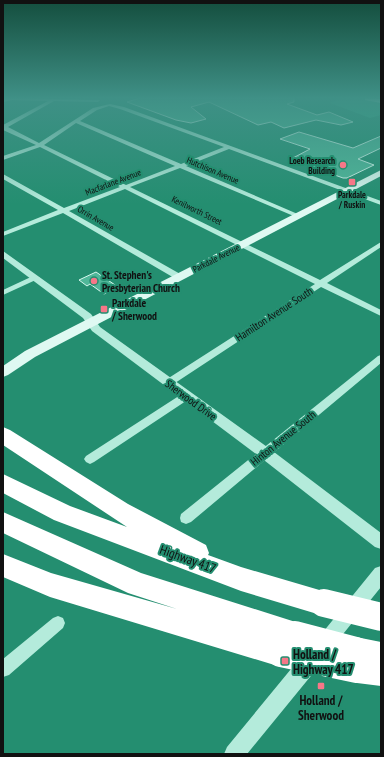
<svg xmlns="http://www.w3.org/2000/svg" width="384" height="757" viewBox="0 0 384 757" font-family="'PT Sans Narrow',sans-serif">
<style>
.green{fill:#31a884}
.building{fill:#50b799;stroke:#d8f8ef}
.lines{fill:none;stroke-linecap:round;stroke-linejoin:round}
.minor{fill:#b4ebdb;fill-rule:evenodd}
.tertiary{fill:#b4ebdb;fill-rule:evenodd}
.secondary{fill:#dff9f2;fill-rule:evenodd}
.primary{fill:#f8fffd;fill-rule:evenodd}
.motorway{fill:#fff;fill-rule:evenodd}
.motorway-bridge{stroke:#fff;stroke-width:28}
.poi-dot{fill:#f67788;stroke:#248e70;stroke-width:1.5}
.labels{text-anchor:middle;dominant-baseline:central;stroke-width:4;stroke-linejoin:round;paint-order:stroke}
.far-poi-label{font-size:9px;font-weight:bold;fill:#111;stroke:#248e70;text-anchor:end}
.far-street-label{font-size:9px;fill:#111;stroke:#248e70}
.poi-label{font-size:11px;font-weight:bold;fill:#111;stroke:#248e70;text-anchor:start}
.street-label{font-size:11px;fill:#111;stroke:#248e70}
.near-street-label{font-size:13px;fill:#111;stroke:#248e70}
.near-poi-label{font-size:13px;font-weight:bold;fill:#111;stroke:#248e70;text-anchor:start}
</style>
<rect width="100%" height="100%" fill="#248e70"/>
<path class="green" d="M 342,98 L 360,98 L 381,103 L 381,115 L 370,118 L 330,103 Z"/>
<path class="building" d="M 140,98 L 294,98 L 294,102 L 287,104 L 317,115 L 329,112 L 353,122 L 341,125 L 316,120 L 284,128 L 271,122 L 258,125 L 209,102 L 191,107 L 206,119 L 191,123 L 176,120 L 127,102 Z
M 299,132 L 353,148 L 381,136 L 381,148 L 358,159 L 374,165 L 347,178 L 343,178 L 291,159 L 310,149 L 280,139 Z
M 96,272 L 118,287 L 104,294 L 90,284 L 87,286 L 79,280 Z"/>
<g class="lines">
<path class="minor" d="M 7,98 L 100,100 L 98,102 L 54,101 L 8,127 L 39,143 L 93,108 L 110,104 L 124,107 L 381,201 L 381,205 L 229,149 L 186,166 L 300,215 L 300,217 L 296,217 L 180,168 L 130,187 L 320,280 L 381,242 L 381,247 L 327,283 L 381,310 L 381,316 L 321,287 L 172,385 L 164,385 L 163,383 L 164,381 L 315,284 L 125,189 L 69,211 L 182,275 L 182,279 L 176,279 L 63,213 L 3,236 L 3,232 L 58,210 L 3,179 L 3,174 L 64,208 L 120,187 L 40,147 L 3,160 L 3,156 L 36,145 L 3,130 L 3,125 L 48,101 L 12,100 L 3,102 L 3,100 ZM 109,106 L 120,109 L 224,147 L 181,164 L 80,121 L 97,110 ZM 76,123 L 175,166 L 126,185 L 44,145 Z
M 33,276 L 36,276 L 40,278 L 3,295 L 3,290 Z
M 381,355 L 381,363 L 191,522 L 186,524 L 181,522 L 180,518 L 181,514 L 378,356 Z
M 185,392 L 189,393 L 190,396 L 189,399 L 94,462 L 90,464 L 86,462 L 84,459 L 86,456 Z
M 58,616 L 63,618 L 65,623 L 63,628 L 9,675 L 3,677 L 3,659 L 53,618 Z"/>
<path class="tertiary" d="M 3,251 L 91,314 L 100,327 L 270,449 L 381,533 L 381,549 L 375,547 L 260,457 L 92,331 L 83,318 L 3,258 Z
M 381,566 L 381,587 L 331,649 L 325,652 L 319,649 L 316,643 L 319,637 L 375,568 Z
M 312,650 L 319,652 L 321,659 L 319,666 L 247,754 L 224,754 L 227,747 L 305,652 Z"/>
<path class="secondary" d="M 381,170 L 381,176 L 35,357 L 8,375 L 3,377 L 3,366 L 25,351 Z"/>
<path class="primary" d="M 365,98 L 381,99 L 381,103 L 365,100 Z"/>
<path class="motorway" d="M 3,427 L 10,430 L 128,504 L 206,545 L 209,553 L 208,555 L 241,567 L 333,594 L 337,603 L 333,612 L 324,616 L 241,591 L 54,520 L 3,493 L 3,474 L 70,506 L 127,527 L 3,445 Z
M 3,512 L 141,573 L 305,625 L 309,635 L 305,645 L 293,648 L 295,653 L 291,663 L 281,667 L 50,597 L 3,577 L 3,554 L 51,573 L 177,609 L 128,593 L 3,533 Z
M 356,637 L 381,642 L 381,686 L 357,683 L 347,679 L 343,669 L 346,661 L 342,651 L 346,641 Z"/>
<path class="motorway-bridge" d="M 324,603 L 381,617
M 295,635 L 356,651
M 281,653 L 357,669"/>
</g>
<linearGradient id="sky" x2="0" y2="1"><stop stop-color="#144e3e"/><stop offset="0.48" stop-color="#3f9086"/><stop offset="1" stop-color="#3f9086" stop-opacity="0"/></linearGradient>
<rect width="384" height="204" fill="url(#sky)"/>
<g class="poi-dot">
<circle cx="343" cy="165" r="4"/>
<rect x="348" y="178" width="8" height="8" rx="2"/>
<circle cx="94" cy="281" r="4"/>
<rect x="100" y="305" width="8" height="8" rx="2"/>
<rect x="281" y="657" width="8" height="8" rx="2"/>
<rect x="317" y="682" width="8" height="8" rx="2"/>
</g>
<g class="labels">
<g class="far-poi-label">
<text x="335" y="160">Loeb Research<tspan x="335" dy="10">Building</tspan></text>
<text x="352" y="194" text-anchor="middle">Parkdale<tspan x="352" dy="10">/ Ruskin</tspan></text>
</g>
<g class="far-street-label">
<text transform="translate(213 170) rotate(23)">Hutchison Avenue</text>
<text transform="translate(113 182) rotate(-21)">Macfarlane Avenue</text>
<text transform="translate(197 210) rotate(26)">Kenilworth Street</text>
<text transform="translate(96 218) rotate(30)">Orrin Avenue</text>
<text transform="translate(216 258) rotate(-27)">Parkdale Avenue</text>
</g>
<g class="poi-label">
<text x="102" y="275">St. Stephen's<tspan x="102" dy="13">Presbyterian Church</tspan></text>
<text x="112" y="303">Parkdale<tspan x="112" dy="13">/ Sherwood</tspan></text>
</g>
<g class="street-label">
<text transform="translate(274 314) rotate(-33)">Hamilton Avenue South</text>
<text transform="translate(191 400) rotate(36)">Sherwood Drive</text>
<text transform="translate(283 438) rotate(-39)">Hinton Avenue South</text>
</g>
<g class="near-street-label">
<text transform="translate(188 559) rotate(20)">Highway 417</text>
</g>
<g class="near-poi-label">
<text x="293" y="654">Holland /<tspan x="293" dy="15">Highway 417</tspan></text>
<text x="321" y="700" text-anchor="middle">Holland /<tspan x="321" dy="15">Sherwood</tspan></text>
</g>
</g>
<rect width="384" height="757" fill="none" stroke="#111111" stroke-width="8"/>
</svg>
